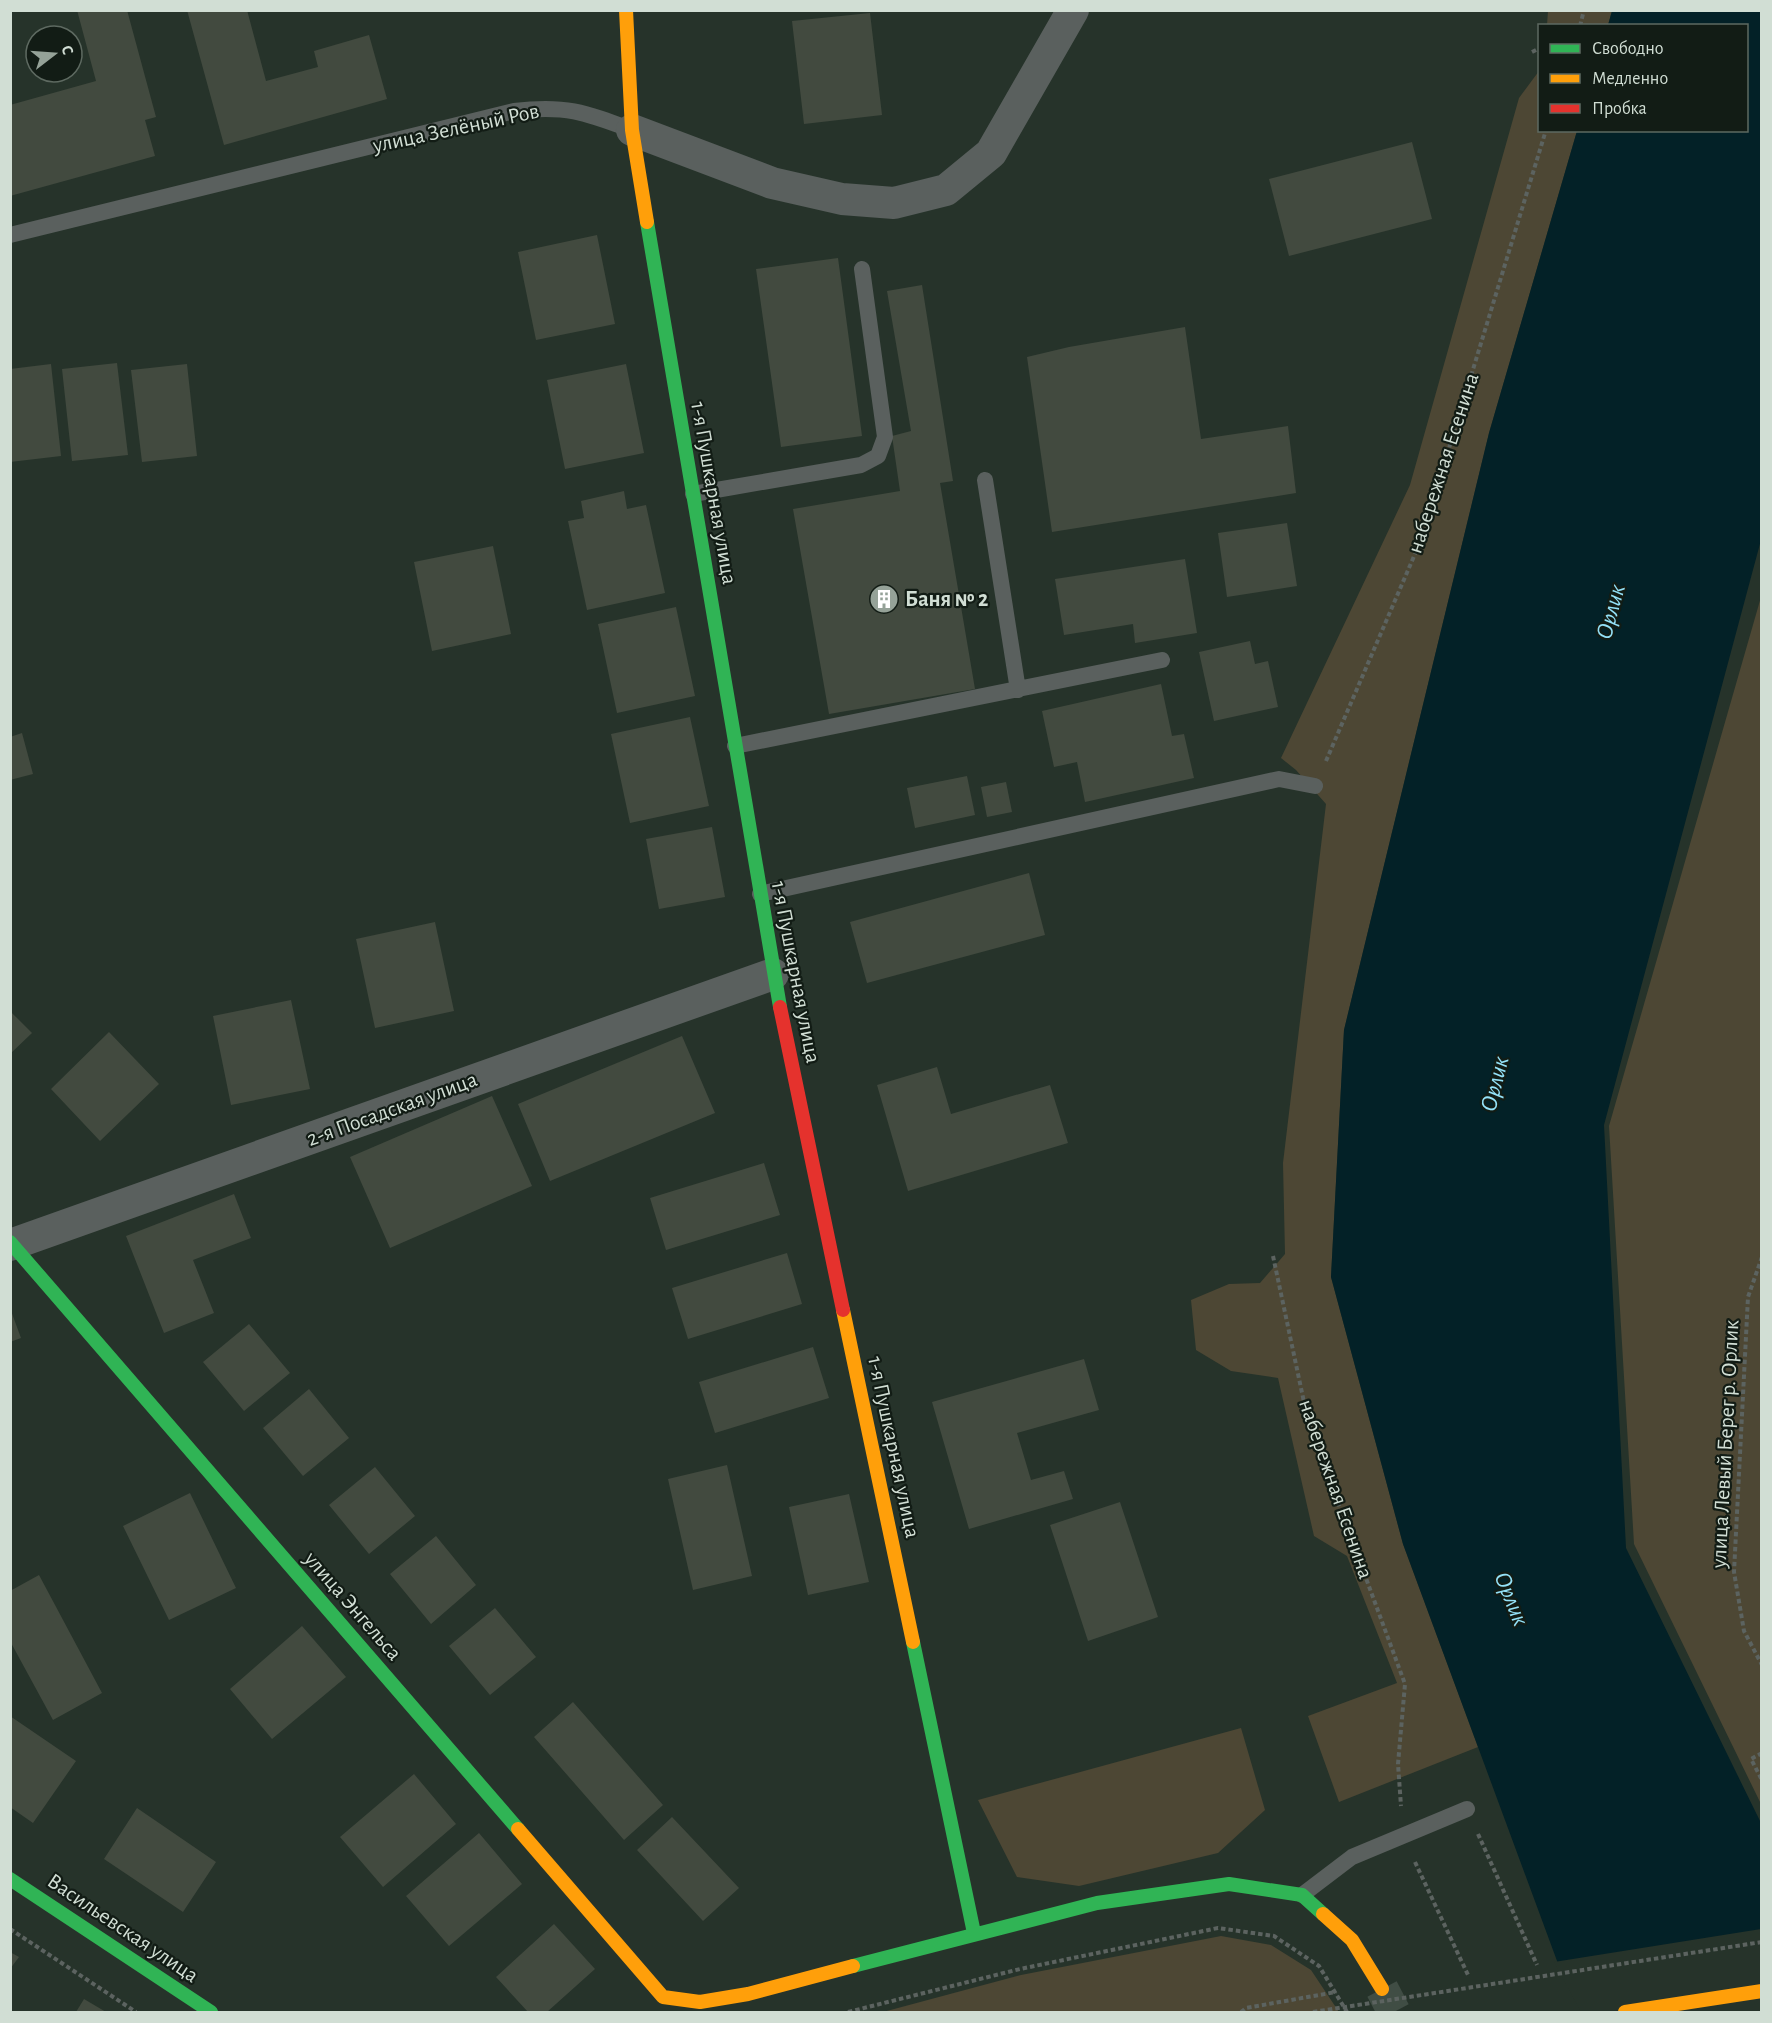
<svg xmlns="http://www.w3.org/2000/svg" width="1772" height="2023" viewBox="0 0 1772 2023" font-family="'Alegreya Sans',sans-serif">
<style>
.green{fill:#4d4734}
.water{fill:#032127}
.pier{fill:#26332a}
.building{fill:#424a3f}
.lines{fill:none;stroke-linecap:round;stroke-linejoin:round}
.secondary-tunnel{stroke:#404d44;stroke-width:33;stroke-dasharray:33 16;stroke-linecap:butt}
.path{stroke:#5c6360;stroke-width:4;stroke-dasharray:4.5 3;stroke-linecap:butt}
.lane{stroke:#5a605e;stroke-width:16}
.street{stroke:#5a605e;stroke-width:32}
.fast{stroke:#30b455;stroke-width:14}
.slow{stroke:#ff9f0a;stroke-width:14}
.jam{stroke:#e5322d;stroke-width:14}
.path-bridge{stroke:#5c6360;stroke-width:4;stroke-dasharray:4.5 3;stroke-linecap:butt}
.labels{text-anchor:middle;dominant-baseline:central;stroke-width:4.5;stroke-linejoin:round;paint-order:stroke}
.street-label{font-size:22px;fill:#d1ded4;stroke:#121c15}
.poi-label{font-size:22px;font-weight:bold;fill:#d1ded4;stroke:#121c15;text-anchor:start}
.water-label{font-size:24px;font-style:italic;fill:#94e2f8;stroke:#121c15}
</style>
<rect width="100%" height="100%" fill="#26332a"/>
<path class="green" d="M 1548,11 L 1548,10 L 1612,11 L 1608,25 L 1547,25 Z
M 1539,71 L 1540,130 L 1577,131 L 1489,433 L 1344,1030 L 1331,1277 L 1403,1544 L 1478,1747 L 1339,1802 L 1308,1716 L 1397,1683 L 1347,1556 L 1314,1536 L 1278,1378 L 1231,1371 L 1196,1350 L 1191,1300 L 1229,1284 L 1260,1283 L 1285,1254 L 1283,1163 L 1326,804 L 1296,770 L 1281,758 L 1410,485 L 1519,98 Z
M 1761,597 L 1761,1804 L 1634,1544 L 1609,1126 Z
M 1241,1728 L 1265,1810 L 1218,1853 L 1079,1886 L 1017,1877 L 978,1800 Z
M 1221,1936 L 1271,1945 L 1311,1970 L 1339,2012 L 883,2012 L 1021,1975 Z"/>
<path class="water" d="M 1612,11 L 1761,11 L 1761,540 L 1604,1125 L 1626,1548 L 1761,1823 L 1761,2012 L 1560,1969 L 1403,1544 L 1331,1277 L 1344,1030 L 1489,433 L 1577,131 L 1746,130 L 1746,26 L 1608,25 Z"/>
<path class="pier" d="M 1761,1929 L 1761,2012 L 1581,2012 L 1554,1962 Z"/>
<path class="building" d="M 77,10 L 127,10 L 156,117 L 145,120 L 155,156 L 10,196 L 10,105 L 96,81 Z
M 187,10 L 247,10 L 266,81 L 318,67 L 314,51 L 369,35 L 387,99 L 224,145 Z
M 870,13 L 882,115 L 804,124 L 792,21 Z
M 1412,142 L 1432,219 L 1289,256 L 1269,179 Z
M 597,235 L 615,324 L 536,340 L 518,252 Z
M 838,258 L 862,436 L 781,447 L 756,269 Z
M 922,285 L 953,481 L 940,483 L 975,689 L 829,714 L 793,509 L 900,491 L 892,436 L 911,431 L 887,291 Z
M 1185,327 L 1201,439 L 1288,426 L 1296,493 L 1052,532 L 1027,357 L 1069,347 Z
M 117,363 L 128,455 L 72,461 L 62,369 Z
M 51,364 L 61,456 L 10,462 L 10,369 Z
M 187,364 L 197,456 L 142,462 L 131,370 Z
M 626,364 L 644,453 L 565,469 L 547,380 Z
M 624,491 L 627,509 L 646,505 L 665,593 L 587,610 L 568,521 L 584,518 L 581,501 Z
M 1287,523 L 1297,586 L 1227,597 L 1218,533 Z
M 493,546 L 511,634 L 432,651 L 414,562 Z
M 1185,559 L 1197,633 L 1135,643 L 1133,624 L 1064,635 L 1055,579 Z
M 676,607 L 695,696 L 617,713 L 598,624 Z
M 1250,641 L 1255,664 L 1268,661 L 1278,707 L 1214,721 L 1199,652 Z
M 1161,684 L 1172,736 L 1184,734 L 1194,778 L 1085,802 L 1077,762 L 1054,767 L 1042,711 Z
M 690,717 L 709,806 L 630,823 L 611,734 Z
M 22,733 L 33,774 L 10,780 L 10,737 Z
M 967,776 L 975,815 L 915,828 L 907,788 Z
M 1006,782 L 1012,812 L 987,817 L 981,787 Z
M 712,827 L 725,897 L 659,909 L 646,839 Z
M 1029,873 L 1045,935 L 867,983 L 850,922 Z
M 435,922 L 454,1011 L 375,1028 L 356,939 Z
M 291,1000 L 310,1089 L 231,1105 L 213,1016 Z
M 10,1011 L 32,1033 L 10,1054 Z
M 109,1032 L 159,1084 L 100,1141 L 51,1089 Z
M 682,1036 L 715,1113 L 550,1181 L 518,1104 Z
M 937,1067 L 951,1114 L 1050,1085 L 1068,1143 L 908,1191 L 877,1085 Z
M 492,1096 L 532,1186 L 390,1248 L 350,1157 Z
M 764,1163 L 780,1215 L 666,1250 L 650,1198 Z
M 234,1194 L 251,1238 L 193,1260 L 214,1313 L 164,1333 L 126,1236 Z
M 787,1253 L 802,1304 L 688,1339 L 672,1288 Z
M 10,1308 L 21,1338 L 10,1342 Z
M 249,1324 L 290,1373 L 244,1411 L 203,1362 Z
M 813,1347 L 829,1398 L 715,1433 L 699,1382 Z
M 1084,1359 L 1099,1410 L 1017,1433 L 1031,1480 L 1064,1471 L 1073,1499 L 969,1529 L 932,1402 Z
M 309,1389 L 349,1438 L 303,1476 L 263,1428 Z
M 727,1465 L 752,1576 L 693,1590 L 668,1479 Z
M 375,1467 L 415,1516 L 369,1554 L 329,1505 Z
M 190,1493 L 236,1588 L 169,1620 L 123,1526 Z
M 849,1494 L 869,1582 L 808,1595 L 789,1507 Z
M 1120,1502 L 1158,1617 L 1088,1641 L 1050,1525 Z
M 436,1536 L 476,1585 L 431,1624 L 390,1574 Z
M 39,1575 L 102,1693 L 53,1720 L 10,1641 L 10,1591 Z
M 495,1608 L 536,1657 L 490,1695 L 449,1646 Z
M 302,1626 L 346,1677 L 272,1739 L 230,1689 Z
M 573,1702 L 663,1805 L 624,1840 L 534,1737 Z
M 10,1716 L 76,1761 L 33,1823 L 10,1807 Z
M 414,1774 L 456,1824 L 383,1887 L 340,1837 Z
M 137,1808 L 216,1862 L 183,1912 L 104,1859 Z
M 672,1817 L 739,1888 L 703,1921 L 637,1850 Z
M 479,1833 L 522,1884 L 449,1946 L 406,1896 Z
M 554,1924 L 595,1969 L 547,2012 L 528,2012 L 496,1977 Z
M 10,1952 L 19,1957 L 10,1969 Z
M 84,1999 L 106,2012 L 76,2012 Z"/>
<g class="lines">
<path class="secondary-tunnel" d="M 1382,1989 L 1394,2012"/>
<path class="path" d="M 1580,26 L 1584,10
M 1532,52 L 1540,48
M 1326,761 L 1421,540 L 1546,130
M 1273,1256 L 1308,1421 L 1405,1684 L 1398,1764 L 1401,1806
M 1762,1257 L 1748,1297 L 1734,1572 L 1744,1631 L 1762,1665
M 1762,1753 L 1751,1759 L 1762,1780
M 1478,1834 L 1537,1965
M 1415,1862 L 1468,1975
M 10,1929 L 136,2012
M 848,2012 L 1020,1969 L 1218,1928 L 1274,1936 L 1319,1966 L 1347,2012
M 1241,2012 L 1246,2008 L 1336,1992"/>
<path class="lane" d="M 10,235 L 514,111 C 566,105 584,112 632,130
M 985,480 L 1018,690
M 693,494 L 861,465 L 878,456 L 885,437 L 862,269
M 735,746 L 1162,660
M 760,894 L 1279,779 L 1315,786
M 1302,1895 L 1352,1857 L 1467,1809"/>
<path class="street" d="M 632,130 L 772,183 L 842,199 L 894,203 L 946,190 L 991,153 L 1073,10
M 10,1245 L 773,974"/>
<path class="fast" d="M 647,222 L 780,1007
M 10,1242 L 518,1829
M 913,1642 L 974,1933
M 10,1879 L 211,2012
M 853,1966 L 1097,1903 L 1229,1884 L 1302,1895 L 1323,1914"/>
<path class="slow" d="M 626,10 L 632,130 L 647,222
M 843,1310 L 913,1642
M 518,1829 L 663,1997 L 700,2002 L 748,1994 L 853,1966
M 1323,1914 L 1352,1940 L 1382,1989
M 1625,2012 L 1762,1991"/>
<path class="jam" d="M 780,1007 L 843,1310"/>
<path class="path-bridge" d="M 1313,2012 L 1762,1942"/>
</g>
<defs>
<g id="building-disc" transform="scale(1.5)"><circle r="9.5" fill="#95a298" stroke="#121c15"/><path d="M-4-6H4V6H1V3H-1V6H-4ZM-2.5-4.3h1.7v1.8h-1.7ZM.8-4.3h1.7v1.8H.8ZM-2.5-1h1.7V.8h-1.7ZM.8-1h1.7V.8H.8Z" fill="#fff"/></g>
</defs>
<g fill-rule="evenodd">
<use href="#building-disc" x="884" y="599"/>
</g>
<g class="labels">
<g class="street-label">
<text transform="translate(456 128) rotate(-12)">улица Зелёный Ров</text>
<text transform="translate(1443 463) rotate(-72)">набережная Есенина</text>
<text transform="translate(714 493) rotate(80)">1-я Пушкарная улица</text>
<text transform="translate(796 972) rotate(79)">1-я Пушкарная улица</text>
<text transform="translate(392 1109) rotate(-20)">2-я Посадская улица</text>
<text transform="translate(1725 1444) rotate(-87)">улица Левый Берег р. Орлик</text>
<text transform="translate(894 1447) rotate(78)">1-я Пушкарная улица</text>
<text transform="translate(1336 1489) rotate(71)">набережная Есенина</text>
<text transform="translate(353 1606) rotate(49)">улица Энгельса</text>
<text transform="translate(123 1928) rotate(34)">Васильевская улица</text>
</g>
<g class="poi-label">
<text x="905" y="599">Баня № 2</text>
</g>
<g class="water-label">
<text transform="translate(1611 612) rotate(-75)">Орлик</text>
<text transform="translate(1495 1084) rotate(-76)">Орлик</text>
<text transform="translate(1511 1599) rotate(68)">Орлик</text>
</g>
</g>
<rect width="1772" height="2023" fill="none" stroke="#d1ded4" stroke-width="24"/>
<rect x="1538" y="24" width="210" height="108" fill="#121c15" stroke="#5e6a61" stroke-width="1.5"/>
<rect x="1550" y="44" width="30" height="9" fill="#30b455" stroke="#5e6a61" stroke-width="1.5"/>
<text x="1592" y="54" font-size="18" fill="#d1ded4">Свободно</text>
<rect x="1550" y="74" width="30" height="9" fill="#ff9f0a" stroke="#5e6a61" stroke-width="1.5"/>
<text x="1592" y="84" font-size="18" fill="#d1ded4">Медленно</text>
<rect x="1550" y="104" width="30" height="9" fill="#e5322d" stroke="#5e6a61" stroke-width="1.5"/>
<text x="1592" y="114" font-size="18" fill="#d1ded4">Пробка</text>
<g transform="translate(54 54) rotate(73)"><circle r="28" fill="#121c15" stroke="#5e6a61" stroke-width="1.5"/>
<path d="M0-4.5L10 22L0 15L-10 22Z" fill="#95a298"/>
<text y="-9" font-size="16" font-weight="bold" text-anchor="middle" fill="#d1ded4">С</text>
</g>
</svg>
